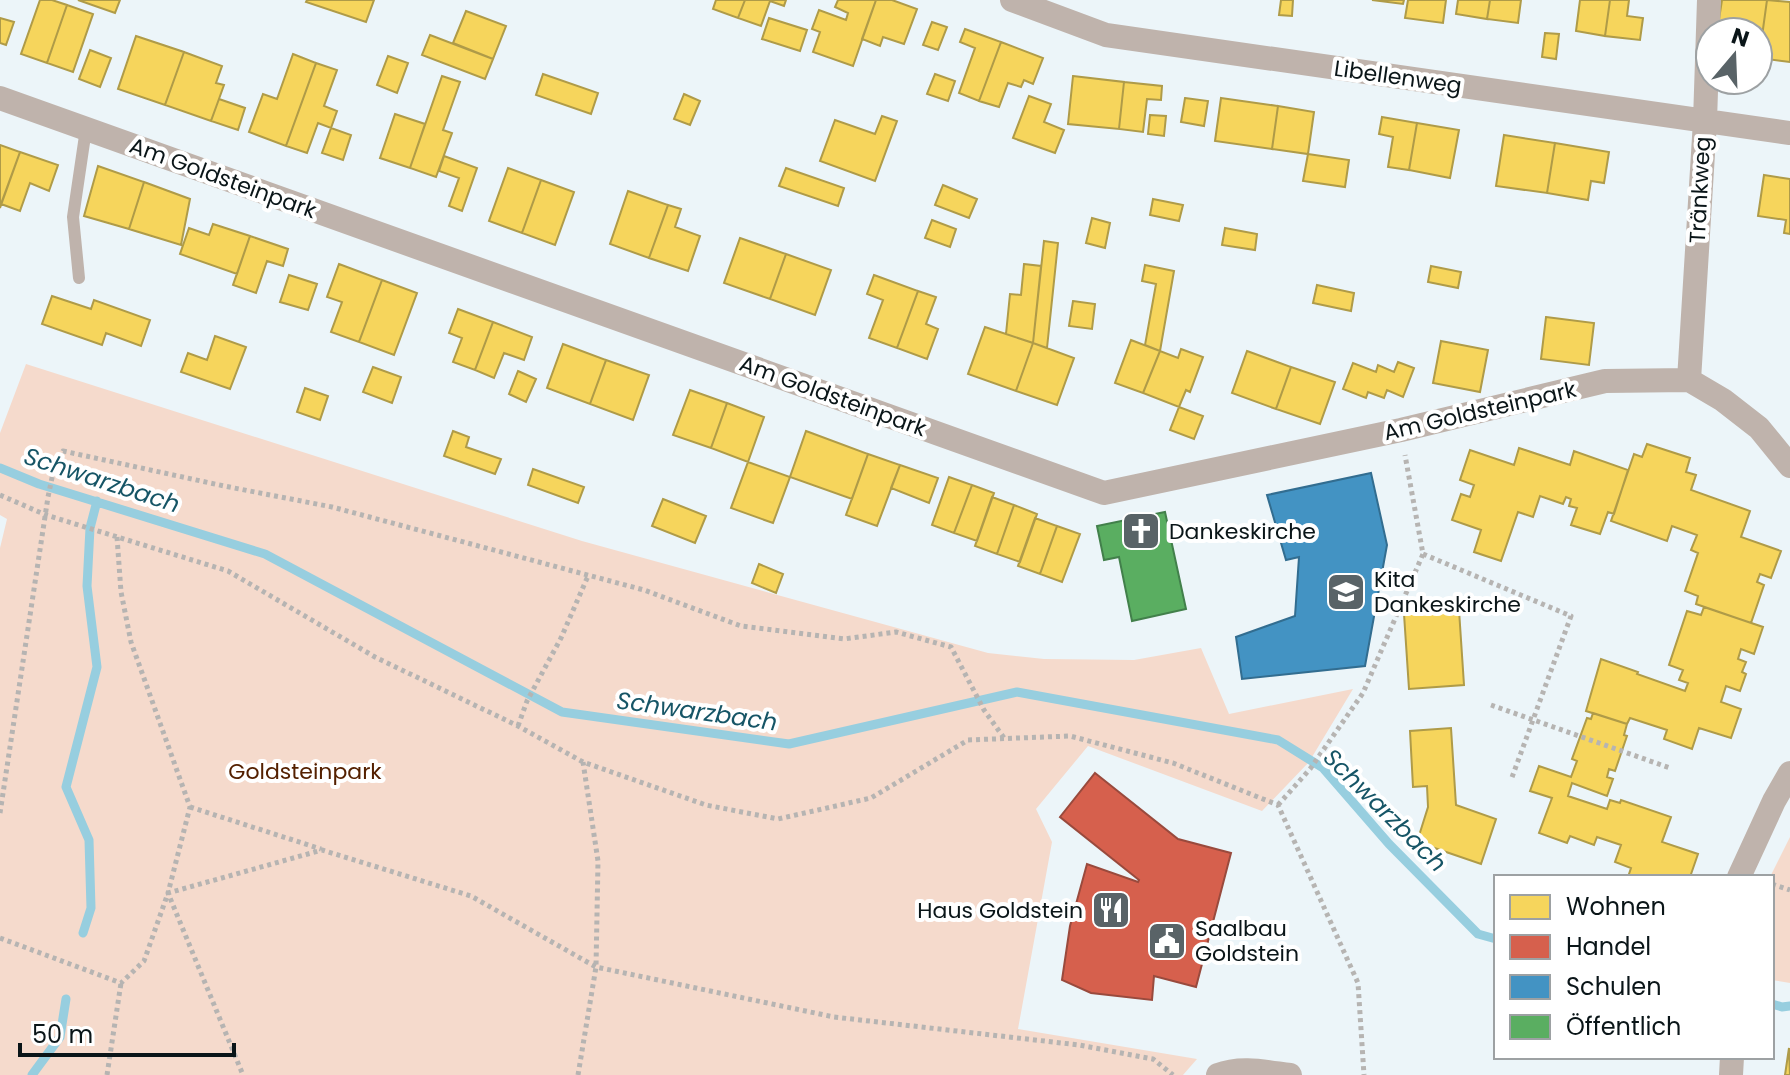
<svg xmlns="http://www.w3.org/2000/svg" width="1790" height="1075" viewBox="0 0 1790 1075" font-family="Poppins,sans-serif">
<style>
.green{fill:#f5dacc}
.homes{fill:#f6d55c;stroke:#af9b48;stroke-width:2}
.shops{fill:#d6604d;stroke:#994a3d;stroke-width:2}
.schools{fill:#4393c3;stroke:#326d90;stroke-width:2}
.public{fill:#5aae61;stroke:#42804b;stroke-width:2}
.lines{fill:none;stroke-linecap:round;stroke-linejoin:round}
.stream{stroke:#97cedf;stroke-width:9}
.path{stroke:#b6b4b2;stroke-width:5;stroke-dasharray:4 4;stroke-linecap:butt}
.service{stroke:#bfb3ac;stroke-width:12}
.minor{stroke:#bfb3ac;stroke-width:24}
.labels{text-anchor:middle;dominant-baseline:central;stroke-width:8;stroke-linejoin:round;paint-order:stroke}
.street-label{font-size:22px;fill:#0a1518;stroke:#fff}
.poi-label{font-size:22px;fill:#0a1518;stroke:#fff;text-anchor:start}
.park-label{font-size:22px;fill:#542000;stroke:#fff}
.water-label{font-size:24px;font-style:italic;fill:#165566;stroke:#fff}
</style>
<rect width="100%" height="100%" fill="#ecf5f9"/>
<path class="green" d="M 26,364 L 582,541 L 988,653 L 1044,659 L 1134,660 L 1201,648 L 1229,714 L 1353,689 L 1309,762 L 1262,811 L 1088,746 L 1036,809 L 1052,842 L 1018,1029 L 1197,1059 L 1183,1075 L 0,1075 L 0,548 L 7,519 L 0,515 L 0,433 Z
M 1790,837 L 1790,983 L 1772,980 L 1772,877 L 1770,877 Z"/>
<path class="homes" d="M 40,0 L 52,0 L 67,5 L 47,63 L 21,54 Z
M 78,0 L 120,0 L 115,13 Z
M 307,0 L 374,0 L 366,22 L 306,2 Z
M 716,0 L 745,0 L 738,18 L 713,9 Z
M 745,0 L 786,0 L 784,6 L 770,1 L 761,26 L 738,18 Z
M 838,0 L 876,0 L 853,66 L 813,52 L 820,32 L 812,29 L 819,10 L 846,20 L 848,13 L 835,7 Z
M 876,0 L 892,0 L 917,9 L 904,44 L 883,37 L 880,46 L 862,39 Z
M 1281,0 L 1293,0 L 1292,16 L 1279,15 Z
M 1372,0 L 1404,0 L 1403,4 Z
M 1408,0 L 1446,0 L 1443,23 L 1405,18 Z
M 1458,0 L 1490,0 L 1487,19 L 1456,14 Z
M 1490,0 L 1521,0 L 1518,23 L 1487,19 Z
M 1580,0 L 1610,0 L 1605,36 L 1576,31 Z
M 1610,0 L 1629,0 L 1627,16 L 1643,18 L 1640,40 L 1605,36 Z
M 1722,0 L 1767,0 L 1759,58 L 1758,32 L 1717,32 Z
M 1767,0 L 1790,2 L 1790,62 L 1759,58 Z
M 67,5 L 93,14 L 73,72 L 47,63 Z
M 466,11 L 506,26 L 493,59 L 453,43 Z
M 0,18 L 14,22 L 6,45 L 0,43 Z
M 769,18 L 807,30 L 800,51 L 762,39 Z
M 932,22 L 947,27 L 938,50 L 923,45 Z
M 965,29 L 1001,42 L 979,101 L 959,93 L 975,48 L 960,42 Z
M 1545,33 L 1559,34 L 1556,59 L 1542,57 Z
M 430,35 L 493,59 L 485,79 L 422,55 Z
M 136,36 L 184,52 L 165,105 L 118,89 Z
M 1001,42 L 1043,58 L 1033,84 L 1024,80 L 1021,87 L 1008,83 L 999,107 L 979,101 Z
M 90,50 L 111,58 L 100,87 L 79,79 Z
M 184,52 L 222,66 L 216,83 L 224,85 L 211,121 L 165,105 Z
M 293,54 L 316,63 L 286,146 L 249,132 L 263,94 L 277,99 Z
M 388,56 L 408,63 L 397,93 L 377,85 Z
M 316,63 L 337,70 L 324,106 L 337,111 L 331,128 L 318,123 L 307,153 L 286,146 Z
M 543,74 L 598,93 L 591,114 L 536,95 Z
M 935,74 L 955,81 L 948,101 L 927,94 Z
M 442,76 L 460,82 L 443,130 L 452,133 L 436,177 L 410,168 Z
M 1073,76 L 1124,82 L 1119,129 L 1068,124 Z
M 1124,82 L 1162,86 L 1161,100 L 1147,99 L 1143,132 L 1119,129 Z
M 684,94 L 700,101 L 690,125 L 674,119 Z
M 1029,96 L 1051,104 L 1044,122 L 1064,130 L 1055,153 L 1013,138 Z
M 1185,98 L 1208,101 L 1204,126 L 1181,122 Z
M 1221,98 L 1278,106 L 1272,149 L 1215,141 Z
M 219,99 L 245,108 L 238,130 L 211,121 Z
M 1278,106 L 1314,112 L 1308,154 L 1272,149 Z
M 395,114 L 425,124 L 410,168 L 380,158 Z
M 1150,115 L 1166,116 L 1164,136 L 1148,134 Z
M 882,116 L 897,121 L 875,181 L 820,161 L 835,120 L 875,134 Z
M 1382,117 L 1417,123 L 1409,170 L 1388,167 L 1393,137 L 1379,134 Z
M 1417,123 L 1459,130 L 1450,178 L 1409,170 Z
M 331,128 L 351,135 L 343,160 L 322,153 Z
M 1504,135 L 1555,143 L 1547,193 L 1496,186 Z
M 1555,143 L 1609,152 L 1604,183 L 1591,181 L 1588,200 L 1547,193 Z
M 0,145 L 20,152 L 0,208 Z
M 20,152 L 58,165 L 49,191 L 30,183 L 20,211 L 1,204 Z
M 1308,154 L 1349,160 L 1345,187 L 1303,181 Z
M 444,156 L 477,168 L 462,211 L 449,206 L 459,178 L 439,171 Z
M 98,166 L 144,182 L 129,229 L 84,216 Z
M 508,168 L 541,180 L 522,233 L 489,221 Z
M 786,168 L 844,188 L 838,206 L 779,186 Z
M 1764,175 L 1790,179 L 1790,234 L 1784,233 L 1786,220 L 1758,216 Z
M 541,180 L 574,192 L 555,245 L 522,233 Z
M 144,182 L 190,199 L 181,245 L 129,229 Z
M 943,185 L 977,199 L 969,218 L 935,205 Z
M 628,191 L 668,205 L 649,258 L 610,244 Z
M 1153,199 L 1183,205 L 1179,221 L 1150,215 Z
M 668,205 L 681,209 L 675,227 L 700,236 L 688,271 L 649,258 Z
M 1092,218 L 1110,223 L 1105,248 L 1086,243 Z
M 932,220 L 956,229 L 950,247 L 925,238 Z
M 213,224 L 250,236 L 237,274 L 180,254 L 189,228 L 209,235 Z
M 1225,228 L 1257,234 L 1255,250 L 1222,245 Z
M 250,236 L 288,249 L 283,266 L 267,261 L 256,293 L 233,285 Z
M 740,238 L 786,254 L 770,299 L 724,283 Z
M 1044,241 L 1058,243 L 1047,348 L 1033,343 Z
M 786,254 L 831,270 L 815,315 L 770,299 Z
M 339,264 L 382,280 L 359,342 L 331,332 L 342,302 L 327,297 Z
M 1024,264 L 1041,266 L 1033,343 L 1006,334 L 1010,294 L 1021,295 Z
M 1145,265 L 1174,271 L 1160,351 L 1145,345 L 1156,284 L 1142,281 Z
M 1431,266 L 1461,272 L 1458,288 L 1428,282 Z
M 289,275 L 317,284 L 308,310 L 280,302 Z
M 874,275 L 918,291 L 897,348 L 869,338 L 883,300 L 867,294 Z
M 382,280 L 417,293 L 394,355 L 359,342 Z
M 1317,285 L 1354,293 L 1351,311 L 1313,303 Z
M 918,291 L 936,297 L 926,324 L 938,329 L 927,359 L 897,348 Z
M 52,296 L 91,309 L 94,300 L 150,320 L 141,346 L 106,333 L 102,345 L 42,324 Z
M 1073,301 L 1095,304 L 1092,329 L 1069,326 Z
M 458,309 L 493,322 L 475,370 L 453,362 L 462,338 L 449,333 Z
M 1546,317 L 1594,323 L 1589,365 L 1541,359 Z
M 493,322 L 532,337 L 524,360 L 504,353 L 494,378 L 475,370 Z
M 985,327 L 1033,343 L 1016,391 L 968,374 Z
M 215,336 L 246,347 L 230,389 L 181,372 L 188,353 L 207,360 Z
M 1131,340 L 1160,351 L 1143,393 L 1115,383 Z
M 1441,341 L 1488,350 L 1480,392 L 1433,383 Z
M 1033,343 L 1074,358 L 1057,405 L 1016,391 Z
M 563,344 L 606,360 L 590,404 L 547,388 Z
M 1181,349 L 1203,357 L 1190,392 L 1186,390 L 1179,407 L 1143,393 L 1160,351 L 1178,358 Z
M 1247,351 L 1291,367 L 1276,409 L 1232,393 Z
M 606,360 L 649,375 L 633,420 L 590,404 Z
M 1398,362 L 1414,368 L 1403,397 L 1387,390 L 1384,398 L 1368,392 L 1366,398 L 1343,389 L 1353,363 L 1376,372 L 1378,365 L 1394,372 Z
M 373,367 L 401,377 L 392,403 L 363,392 Z
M 1291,367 L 1335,382 L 1320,424 L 1276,409 Z
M 518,371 L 536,379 L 526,402 L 509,394 Z
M 305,388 L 328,396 L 320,420 L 297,412 Z
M 690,390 L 727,403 L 711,448 L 673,435 Z
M 727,403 L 764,417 L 748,462 L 711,448 Z
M 1179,407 L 1203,416 L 1194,439 L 1170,430 Z
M 453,431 L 469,437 L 466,447 L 501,459 L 495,474 L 444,456 Z
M 806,431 L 868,454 L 852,499 L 790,477 Z
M 1647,444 L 1690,458 L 1686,472 L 1696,475 L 1691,490 L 1750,511 L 1741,537 L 1781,551 L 1771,578 L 1760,574 L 1757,582 L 1764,585 L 1751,623 L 1696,604 L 1698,596 L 1685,591 L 1698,553 L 1691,550 L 1697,535 L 1672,526 L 1667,541 L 1611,521 L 1634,454 L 1642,457 Z
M 1519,448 L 1570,465 L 1574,451 L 1628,470 L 1614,514 L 1608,512 L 1600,534 L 1571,525 L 1577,508 L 1569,506 L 1571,499 L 1566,497 L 1563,504 L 1540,496 L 1533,517 L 1518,512 L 1501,561 L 1474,552 L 1481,530 L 1452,520 L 1461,494 L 1470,497 L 1474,485 L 1460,480 L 1470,450 L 1514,465 Z
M 868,454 L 900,465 L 877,526 L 846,515 Z
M 748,462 L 790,477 L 773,523 L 731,508 Z
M 900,465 L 938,478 L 929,503 L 891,488 Z
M 533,469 L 584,487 L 578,503 L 528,485 Z
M 949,477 L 972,485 L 954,533 L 932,525 Z
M 972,485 L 994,493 L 977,541 L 954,533 Z
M 992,497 L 1014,505 L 997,554 L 975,546 Z
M 663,499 L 706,516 L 695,543 L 652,526 Z
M 1014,505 L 1037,514 L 1020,562 L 997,554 Z
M 1035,518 L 1057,526 L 1040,574 L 1018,566 Z
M 1057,526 L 1080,534 L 1062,582 L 1040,574 Z
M 759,564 L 783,574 L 776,593 L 752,583 Z
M 1704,607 L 1763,627 L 1754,654 L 1741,649 L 1738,659 L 1746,662 L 1742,672 L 1746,674 L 1740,691 L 1726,686 L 1721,702 L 1741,709 L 1731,738 L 1699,728 L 1692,749 L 1664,739 L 1667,730 L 1630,718 L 1627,724 L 1586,711 L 1601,659 L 1638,672 L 1637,674 L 1685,691 L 1688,683 L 1679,680 L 1683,670 L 1669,665 L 1687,611 L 1701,615 Z
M 1459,610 L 1464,685 L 1409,689 L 1404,614 Z
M 1593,713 L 1627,724 L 1624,735 L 1627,736 L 1615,771 L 1609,769 L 1607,777 L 1613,779 L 1607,796 L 1572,783 L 1568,796 L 1607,809 L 1610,800 L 1620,803 L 1621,800 L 1671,817 L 1662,842 L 1698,854 L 1690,877 L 1628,877 L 1631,868 L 1615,862 L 1621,845 L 1597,837 L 1594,845 L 1570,836 L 1567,843 L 1539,833 L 1552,798 L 1530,791 L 1539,766 L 1571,777 L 1577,761 L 1572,759 L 1587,718 L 1591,719 Z
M 1451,728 L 1456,805 L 1496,819 L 1481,864 L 1417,842 L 1428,807 L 1427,786 L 1413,787 L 1410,731 Z
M 1789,1048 L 1790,1075 L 1785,1075 Z"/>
<path class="shops" d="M 1095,773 L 1178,839 L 1231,853 L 1196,987 L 1154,976 L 1152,1000 L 1091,993 L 1062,980 L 1070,926 L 1087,864 L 1138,882 L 1139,880 L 1060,817 Z"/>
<path class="schools" d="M 1371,473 L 1387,545 L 1365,666 L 1242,679 L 1236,637 L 1295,616 L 1299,557 L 1286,560 L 1267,495 Z"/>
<path class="public" d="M 1165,512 L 1186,609 L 1132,621 L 1119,557 L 1104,560 L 1097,526 Z"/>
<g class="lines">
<path class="stream" d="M 0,468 L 39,484 L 265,554 L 562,712 L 789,744 L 1017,692 L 1278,740 L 1323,768 L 1389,844 L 1478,934 L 1496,939
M 83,933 L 91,908 L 89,840 L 66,787 L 97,667 L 87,586 L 90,528 L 97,501
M 1772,1004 L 1782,1007 L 1790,1006
M 32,1075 L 60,1037 L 66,999"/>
<path class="path" d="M 0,495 L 46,515 L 228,571 L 375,657 L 518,726 L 583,762 L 706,805 L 778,819 L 871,798 L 968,740 L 1070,736 L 1173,763 L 1278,805 L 1358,983 L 1364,1075
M 117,537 L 121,592 L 131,642 L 190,807 L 168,893 L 243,1075
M 1423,554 L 1571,616 L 1511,780
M 1491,705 L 1670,768
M 518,726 L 527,701 L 561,638 L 588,576
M 1278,805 L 1310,769 L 1363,693 L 1423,554 L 1405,455
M 190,807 L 321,849
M 0,813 L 48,497 L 53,473 L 63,451 L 224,486 L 332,507 L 644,590 L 741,626 L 844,639 L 896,632 L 951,647 L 984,710 L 1004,738
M 1772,884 L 1790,890
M 0,938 L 121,983 L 144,961 L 168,893 L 322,850 L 471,896 L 596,967 L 834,1017 L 1079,1045 L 1153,1059 L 1173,1075
M 107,1075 L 121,983
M 578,1075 L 596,967 L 598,861 L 583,762"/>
<path class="service" d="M 79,278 L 73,217 L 86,129"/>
<path class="minor" d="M 1012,0 L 1106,35 L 1790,133
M 0,98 L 1104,493 L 1401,430 L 1605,381 L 1689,380
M 1689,380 L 1705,121 L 1709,0
M 1689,380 L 1723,400 L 1759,428 L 1790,466
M 1739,877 L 1774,801 L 1790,773
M 1218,1075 C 1241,1066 1266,1072 1290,1075
M 1731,1075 L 1732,1057"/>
</g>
<defs>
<g id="church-square" transform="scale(2)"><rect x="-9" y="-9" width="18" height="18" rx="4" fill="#596367" stroke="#fff"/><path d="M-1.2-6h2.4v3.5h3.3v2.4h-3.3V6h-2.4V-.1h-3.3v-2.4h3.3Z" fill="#fff"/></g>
<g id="school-square" transform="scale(2)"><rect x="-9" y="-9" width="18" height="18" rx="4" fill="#596367" stroke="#fff"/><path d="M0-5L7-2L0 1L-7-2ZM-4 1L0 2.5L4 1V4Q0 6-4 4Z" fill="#fff"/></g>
<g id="restaurant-square" transform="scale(2)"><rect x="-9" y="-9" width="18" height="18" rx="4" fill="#596367" stroke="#fff"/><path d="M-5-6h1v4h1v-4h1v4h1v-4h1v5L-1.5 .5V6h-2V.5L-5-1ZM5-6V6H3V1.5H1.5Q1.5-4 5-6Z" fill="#fff"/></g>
<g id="civic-square" transform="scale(2)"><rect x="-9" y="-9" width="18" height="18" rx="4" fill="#596367" stroke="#fff"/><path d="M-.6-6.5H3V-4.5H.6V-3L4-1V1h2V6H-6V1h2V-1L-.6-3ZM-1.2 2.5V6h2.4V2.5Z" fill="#fff"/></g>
</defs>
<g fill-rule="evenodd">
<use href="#church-square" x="1141" y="531"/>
<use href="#school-square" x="1346" y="592"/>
<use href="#restaurant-square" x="1111" y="910"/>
<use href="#civic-square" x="1167" y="941"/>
</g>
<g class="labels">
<g class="street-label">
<text transform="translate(1398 77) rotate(8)">Libellenweg</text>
<text transform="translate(223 178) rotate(20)">Am Goldsteinpark</text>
<text transform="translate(1700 190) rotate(-87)">Tränkweg</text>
<text transform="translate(833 396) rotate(20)">Am Goldsteinpark</text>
<text transform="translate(1480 411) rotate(-13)">Am Goldsteinpark</text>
</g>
<g class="poi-label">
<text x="1169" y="531">Dankeskirche</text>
<text x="1374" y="579">Kita<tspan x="1374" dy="25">Dankeskirche</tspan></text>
<text x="1083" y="910" text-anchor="end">Haus Goldstein</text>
<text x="1195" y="928">Saalbau<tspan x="1195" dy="25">Goldstein</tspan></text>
</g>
<g class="park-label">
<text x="305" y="771">Goldsteinpark</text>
</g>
<g class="water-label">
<text transform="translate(102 480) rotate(18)">Schwarzbach</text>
<text transform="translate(697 711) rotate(8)">Schwarzbach</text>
<text transform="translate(1385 810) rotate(45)">Schwarzbach</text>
</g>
</g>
<rect x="1494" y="875" width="280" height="184" fill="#ffffff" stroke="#9da1a3" stroke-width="2"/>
<rect x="1510" y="895" width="40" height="24" fill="#f6d55c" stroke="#9da1a3" stroke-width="2"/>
<text x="1566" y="915" font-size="24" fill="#0a1518">Wohnen</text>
<rect x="1510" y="935" width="40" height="24" fill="#d6604d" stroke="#9da1a3" stroke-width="2"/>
<text x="1566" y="955" font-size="24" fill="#0a1518">Handel</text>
<rect x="1510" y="975" width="40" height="24" fill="#4393c3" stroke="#9da1a3" stroke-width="2"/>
<text x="1566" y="995" font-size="24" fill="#0a1518">Schulen</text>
<rect x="1510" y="1015" width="40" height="24" fill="#5aae61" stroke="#9da1a3" stroke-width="2"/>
<text x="1566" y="1035" font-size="24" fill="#0a1518">Öffentlich</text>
<g transform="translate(1734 56) rotate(19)"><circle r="38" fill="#ffffff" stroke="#9da1a3" stroke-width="2"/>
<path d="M0-6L14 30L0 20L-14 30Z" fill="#596367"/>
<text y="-12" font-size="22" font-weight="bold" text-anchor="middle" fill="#0a1518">N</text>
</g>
<path d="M20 1043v12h214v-12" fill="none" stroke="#0a1518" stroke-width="4"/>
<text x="32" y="1043" font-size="24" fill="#0a1518" stroke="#ffffff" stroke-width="6" paint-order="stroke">50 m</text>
</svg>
